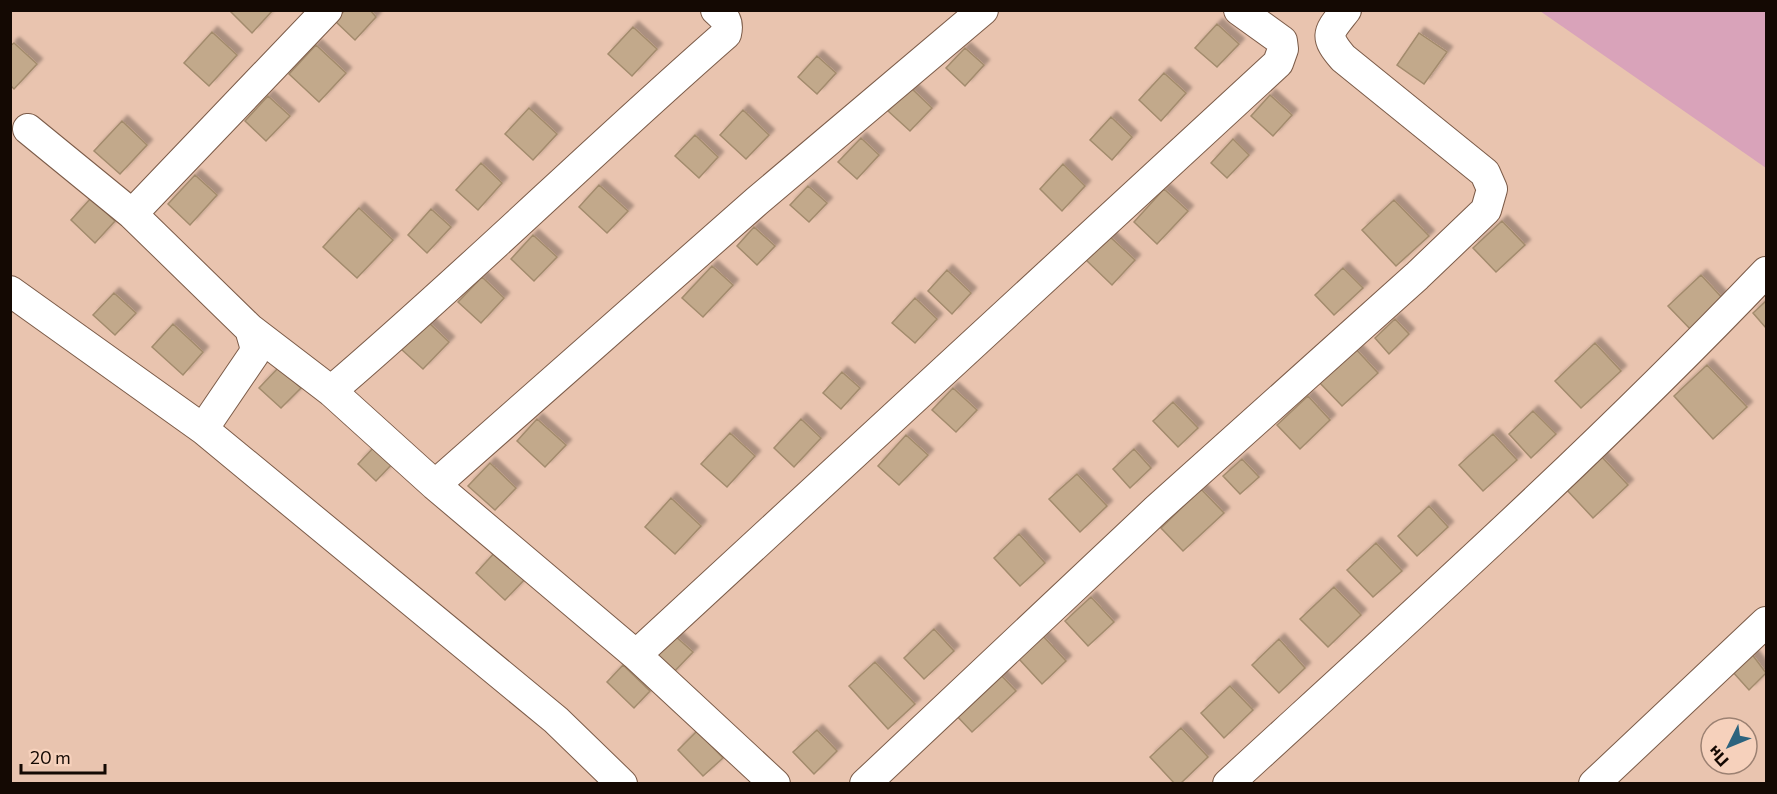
<svg xmlns="http://www.w3.org/2000/svg" width="1777" height="794" viewBox="0 0 1777 794" font-family="Commissioner,sans-serif">
<style>
.green{fill:#d9a3ba}
.building{fill:#c2a98b;stroke:#a38b6d;stroke-width:1.5;filter:url(#shadow)}
.lines{fill:none;stroke-linecap:round;stroke-linejoin:round}
.minor-casing{stroke:#7b5b48;stroke-width:32}
.minor{stroke:#fff;stroke-width:30}
</style>
<defs>
<filter id="shadow"><feDropShadow dx="5.5" dy="-5.5" stdDeviation="1.5" flood-color="#0004"/></filter>
</defs>
<rect width="100%" height="100%" fill="#e9c4af"/>
<path class="green" d="M 1540,11 L 1766,11 L 1766,168 Z"/>
<path class="building" d="M 229,10 L 273,10 L 252,33 Z
M 345,10 L 370,10 L 376,17 L 355,40 L 335,21 Z
M 1217,24 L 1239,44 L 1217,67 L 1195,48 Z
M 633,27 L 657,49 L 632,76 L 608,54 Z
M 212,32 L 237,55 L 209,86 L 184,63 Z
M 1419,33 L 1447,52 L 1424,84 L 1397,65 Z
M 14,43 L 37,64 L 14,89 L 10,85 L 10,46 Z
M 316,45 L 346,73 L 319,102 L 289,74 Z
M 965,48 L 984,65 L 965,86 L 946,68 Z
M 817,56 L 836,73 L 817,94 L 798,77 Z
M 1164,73 L 1186,93 L 1161,121 L 1139,100 Z
M 910,87 L 932,108 L 910,131 L 888,111 Z
M 1270,95 L 1292,115 L 1273,136 L 1251,116 Z
M 268,96 L 290,116 L 266,141 L 245,121 Z
M 529,108 L 557,134 L 533,160 L 505,134 Z
M 743,110 L 769,135 L 746,159 L 720,135 Z
M 1111,117 L 1132,137 L 1112,160 L 1090,140 Z
M 122,121 L 147,145 L 120,174 L 94,151 Z
M 695,135 L 718,157 L 699,178 L 675,156 Z
M 861,138 L 879,155 L 857,179 L 838,162 Z
M 1233,139 L 1249,155 L 1227,178 L 1211,163 Z
M 481,163 L 502,183 L 478,210 L 456,190 Z
M 1063,164 L 1085,186 L 1062,211 L 1040,189 Z
M 195,175 L 217,195 L 190,225 L 168,204 Z
M 599,185 L 628,211 L 607,233 L 579,207 Z
M 808,186 L 827,203 L 809,222 L 790,205 Z
M 1164,189 L 1188,211 L 1157,244 L 1134,222 Z
M 91,198 L 115,221 L 95,243 L 71,220 Z
M 1394,200 L 1429,236 L 1396,266 L 1362,230 Z
M 359,208 L 393,240 L 357,278 L 323,247 Z
M 431,209 L 451,227 L 427,253 L 408,235 Z
M 1502,221 L 1525,245 L 1496,272 L 1473,248 Z
M 754,227 L 775,246 L 757,265 L 737,246 Z
M 533,235 L 557,257 L 534,281 L 511,259 Z
M 1108,235 L 1135,260 L 1112,285 L 1086,260 Z
M 712,266 L 733,285 L 703,317 L 682,298 Z
M 1343,268 L 1363,288 L 1334,315 L 1315,295 Z
M 947,270 L 971,293 L 952,314 L 928,291 Z
M 1701,275 L 1725,301 L 1693,332 L 1668,306 Z
M 482,277 L 504,298 L 481,323 L 458,302 Z
M 114,293 L 136,313 L 115,335 L 93,315 Z
M 915,298 L 937,319 L 915,343 L 892,323 Z
M 1766,301 L 1766,328 L 1753,313 Z
M 1395,319 L 1409,334 L 1389,354 L 1375,338 Z
M 427,321 L 449,342 L 423,369 L 401,349 Z
M 173,324 L 203,352 L 183,375 L 152,347 Z
M 1595,343 L 1621,371 L 1581,408 L 1555,381 Z
M 1354,347 L 1378,373 L 1342,406 L 1318,381 Z
M 1707,365 L 1747,407 L 1713,439 L 1674,396 Z
M 279,367 L 301,388 L 281,408 L 259,388 Z
M 842,372 L 860,388 L 841,409 L 823,393 Z
M 953,388 L 977,410 L 956,432 L 932,410 Z
M 1308,396 L 1330,420 L 1300,449 L 1277,425 Z
M 1173,402 L 1198,428 L 1178,447 L 1153,421 Z
M 1533,411 L 1556,434 L 1531,458 L 1509,434 Z
M 537,419 L 566,445 L 545,467 L 517,441 Z
M 801,419 L 821,438 L 794,467 L 774,448 Z
M 730,433 L 755,456 L 727,487 L 701,464 Z
M 1493,434 L 1517,460 L 1483,491 L 1459,465 Z
M 906,435 L 928,455 L 899,485 L 878,466 Z
M 376,445 L 394,462 L 376,481 L 358,464 Z
M 1134,449 L 1151,468 L 1130,488 L 1113,469 Z
M 1600,455 L 1628,485 L 1593,518 L 1565,488 Z
M 1242,459 L 1259,477 L 1240,494 L 1223,476 Z
M 490,463 L 516,488 L 495,510 L 468,486 Z
M 1077,474 L 1107,506 L 1080,532 L 1049,499 Z
M 1201,489 L 1224,513 L 1183,551 L 1161,528 Z
M 671,498 L 701,526 L 675,554 L 645,527 Z
M 1429,506 L 1448,527 L 1417,556 L 1398,536 Z
M 1019,534 L 1045,563 L 1020,586 L 994,558 Z
M 1376,543 L 1402,571 L 1373,597 L 1347,570 Z
M 497,550 L 526,578 L 505,600 L 476,573 Z
M 1334,587 L 1361,615 L 1328,647 L 1300,619 Z
M 1091,597 L 1114,622 L 1088,646 L 1065,621 Z
M 934,629 L 954,651 L 924,679 L 904,658 Z
M 674,635 L 693,652 L 670,676 L 652,659 Z
M 1043,636 L 1066,661 L 1042,684 L 1019,659 Z
M 1279,639 L 1305,668 L 1279,693 L 1252,665 Z
M 1751,653 L 1766,673 L 1749,690 L 1732,671 Z
M 875,662 L 915,704 L 888,729 L 849,686 Z
M 623,665 L 650,691 L 634,708 L 607,682 Z
M 998,672 L 1016,691 L 972,732 L 954,713 Z
M 1230,686 L 1253,710 L 1224,738 L 1201,713 Z
M 1181,728 L 1208,757 L 1180,784 L 1175,784 L 1150,757 Z
M 817,730 L 837,751 L 814,774 L 793,752 Z
M 697,731 L 723,758 L 703,776 L 678,750 Z"/>
<g class="lines">
<g class="minor-casing">
<path id="minor" d="M 327,10 L 132,214 L 250,329 L 331,391 L 435,485 L 636,655 L 775,784
M 28,129 L 132,214
M 10,291 L 203,429 L 556,720 L 622,784
M 331,391 C 466,276 592,151 726,34 C 729,22 725,18 716,10
M 203,429 L 254,354 L 255,346 L 250,329
M 435,485 L 757,201 L 983,10
M 636,655 L 1278,63 L 1283,49 L 1282,41 L 1239,10
M 865,784 L 1156,510 L 1417,276 L 1486,210 L 1492,189 L 1485,173 L 1343,58 C 1323,35 1329,32 1346,10
M 1228,784 C 1411,616 1595,451 1766,272
M 1594,784 L 1766,622"/>
</g>
<use href="#minor" class="minor"/>
</g>
<rect width="1777" height="794" fill="none" stroke="#140903" stroke-width="24"/>
<g transform="translate(1729 746) rotate(227)"><circle r="28" fill="#f6d1bc" stroke="#9c8172" stroke-width="1.5"/>
<path d="M0-4.5L10 22L0 15L-10 22Z" fill="#2c637e"/>
<text y="-9" font-size="16" font-weight="bold" text-anchor="middle" fill="#140903">Пн</text>
</g>
<path d="M21 764v9h84v-9" fill="none" stroke="#140903" stroke-width="3"/>
<text x="30" y="764" font-size="18" fill="#140903" stroke="#f6d1bc" stroke-width="4.5" paint-order="stroke">20 m</text>
</svg>
